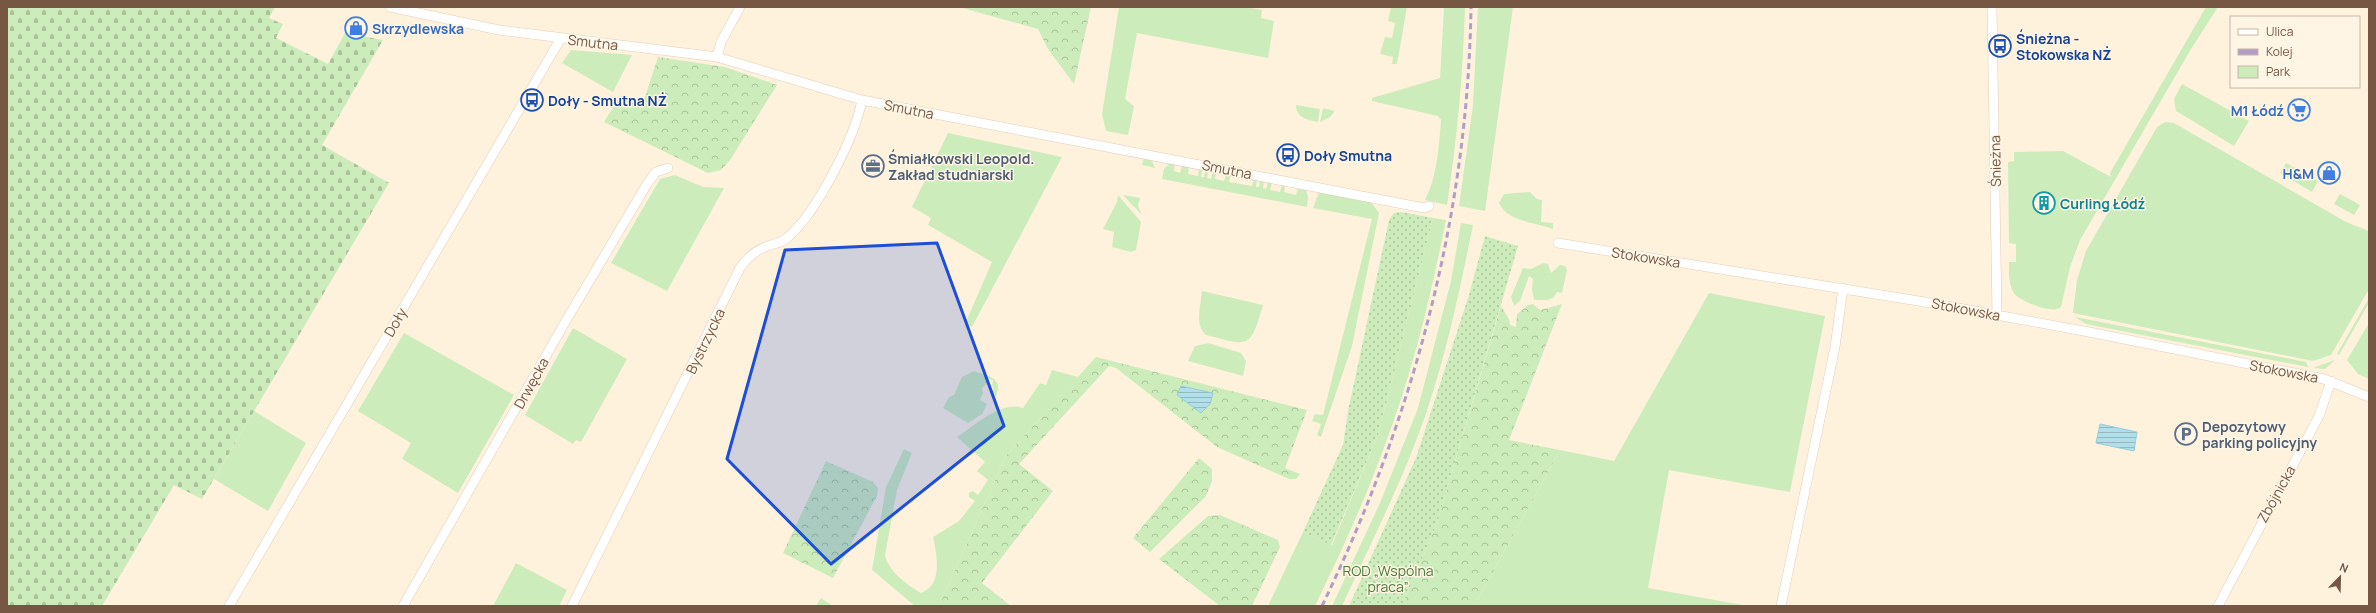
<svg xmlns="http://www.w3.org/2000/svg" width="2376" height="613" viewBox="0 0 2376 613" font-family="Manrope,sans-serif">
<style>
.green{fill:#cdecbb}
.forest{fill:url(#forest-crowns)}
.cemetery{fill:url(#cemetery-stones)}
.garden{fill:url(#garden-dots)}
.water{fill:url(#water-rules);stroke:#95cedb}
.lines{fill:none;stroke-linecap:round;stroke-linejoin:round}
.street-casing{stroke:#e2cdb8;stroke-width:10}
.street{stroke:#fff;stroke-width:9}
.rail{stroke:#b49cc7;stroke-width:3;stroke-dasharray:6 4;stroke-linecap:butt}
.marked{fill:#1d4ed8;fill-opacity:0.2;stroke:#1d4ed8;stroke-width:3;stroke-linejoin:round}
.labels{text-anchor:middle;dominant-baseline:central;stroke-width:3;stroke-linejoin:round;paint-order:stroke}
.shop-label{font-size:14px;font-weight:bold;fill:#366cbe;stroke:#fff5e5;text-anchor:end}
.transit-label{font-size:14px;font-weight:bold;fill:#164399;stroke:#fff5e5;text-anchor:start}
.street-label{font-size:14px;fill:#755744;stroke:#fff5e5}
.service-label{font-size:14px;font-weight:bold;fill:#4e5e75;stroke:#fff5e5;text-anchor:start}
.culture-label{font-size:14px;font-weight:bold;fill:#0d838f;stroke:#fff5e5;text-anchor:start}
.park-label{font-size:14px;fill:#4c7c3a;stroke:#fff5e5}
</style>
<defs>
<pattern id="forest-crowns" width="20" height="18" patternUnits="userSpaceOnUse"><rect width="20" height="18" fill="#cdecbb"/><path d="M2 6a3 3 0 1 1 6 0M12 15a3 3 0 1 1 6 0" fill="none" stroke="#abc29a"/></pattern>
<pattern id="cemetery-stones" width="16" height="16" patternUnits="userSpaceOnUse"><rect width="16" height="16" fill="#cdecbb"/><path d="M2 7V4a2 2 0 0 1 4 0v3zM10 15v-3a2 2 0 0 1 4 0v3z" fill="#abc29a"/></pattern>
<pattern id="garden-dots" width="8" height="8" patternUnits="userSpaceOnUse"><rect width="8" height="8" fill="#cdecbb"/><path d="M2 2h.1M6 6h.1" fill="none" stroke="#abc29a" stroke-width="1.8" stroke-linecap="round"/></pattern>
<pattern id="water-rules" width="6" height="5" patternUnits="userSpaceOnUse"><rect width="6" height="5" fill="#b0dfe9"/><path d="M0 2.5h6" fill="none" stroke="#94b8be"/></pattern>
</defs>
<rect width="100%" height="100%" fill="#fef2dc"/>
<path class="green" d="M 1119,7 L 1245,7 L 1262,10 L 1261,18 L 1274,21 L 1268,58 L 1137,33 L 1125,99 L 1134,106 L 1128,135 L 1106,131 L 1102,114 Z
M 1391,7 L 1407,7 L 1397,64 L 1392,64 L 1393,57 L 1380,54 L 1385,37 L 1392,38 L 1395,23 L 1388,21 Z
M 1444,7 L 1465,7 C 1463,74 1457,139 1447,205 L 1425,200 C 1437,177 1439,146 1441,120 L 1438,116 L 1372,101 L 1372,98 L 1440,78 Z
M 1478,7 L 1513,7 L 1485,211 L 1459,206 L 1473,105 Z
M 2206,7 L 2218,7 L 2191,49 L 2080,240 L 2070,267 L 2061,307 C 2054,315 2019,301 2014,293 C 2008,283 2009,273 2009,262 L 2016,262 L 2016,244 L 2009,243 L 2008,162 L 2014,161 L 2014,152 L 2063,151 L 2111,177 L 2110,173 Z
M 571,50 L 632,55 L 613,92 L 562,63 Z
M 2182,84 L 2249,121 L 2234,146 L 2176,111 L 2174,99 Z
M 1296,105 L 1320,109 L 1318,122 C 1307,120 1296,117 1296,105 Z
M 1323,108 L 1335,111 L 1330,117 L 1320,122 Z
M 2165,122 L 2174,123 L 2346,222 L 2369,231 L 2369,289 L 2331,355 L 2313,361 L 2073,313 L 2077,280 L 2086,251 L 2157,127 Z
M 948,133 L 1062,157 L 972,327 L 965,324 L 992,262 L 928,225 L 931,218 L 912,207 Z
M 1144,158 L 1152,161 L 1155,168 L 1142,165 Z
M 1170,163 L 1175,164 L 1174,171 L 1180,173 L 1182,166 L 1189,167 L 1188,174 L 1198,176 L 1199,169 L 1202,170 L 1201,177 L 1204,177 L 1206,170 L 1208,171 L 1207,178 L 1211,179 L 1213,172 L 1216,172 L 1215,179 L 1224,181 L 1226,174 L 1231,175 L 1229,182 L 1252,186 L 1254,179 L 1257,180 L 1256,187 L 1259,187 L 1260,181 L 1264,181 L 1263,188 L 1266,189 L 1268,182 L 1272,183 L 1270,190 L 1280,192 L 1282,185 L 1285,185 L 1284,192 L 1296,195 L 1298,188 L 1306,190 L 1308,197 L 1307,207 L 1162,179 L 1164,169 Z
M 2286,163 L 2318,181 L 2312,192 L 2280,173 Z
M 675,175 L 703,187 L 724,188 L 667,291 L 611,263 L 660,179 Z
M 1319,192 L 1371,202 L 1379,213 L 1352,346 L 1321,437 L 1317,435 L 1321,424 L 1312,421 L 1315,414 L 1323,415 L 1372,219 L 1313,208 Z
M 1530,192 L 1537,199 L 1542,200 L 1541,222 L 1553,223 L 1553,229 C 1535,222 1508,222 1499,203 L 1504,194 Z
M 2340,194 L 2360,205 L 2354,215 L 2334,204 Z
M 1118,195 L 1141,222 L 1136,250 L 1131,252 L 1112,247 L 1114,232 L 1103,229 L 1117,202 Z
M 1123,195 L 1140,198 L 1138,206 L 1142,215 Z
M 1433,218 L 1446,220 C 1431,295 1413,371 1386,442 C 1366,498 1341,552 1315,606 L 1268,606 L 1303,532 L 1332,545 L 1378,435 Z
M 1461,223 L 1473,225 C 1462,279 1451,333 1435,385 C 1413,461 1375,534 1342,606 L 1332,606 L 1380,503 L 1418,408 L 1451,281 Z
M 1543,263 L 1548,264 L 1551,273 L 1560,265 L 1565,266 L 1567,270 L 1562,293 L 1557,292 L 1554,297 L 1548,300 L 1534,300 L 1532,289 L 1533,279 L 1529,276 L 1520,301 L 1514,306 L 1511,297 L 1523,268 L 1531,269 Z
M 1202,291 L 1263,305 C 1250,350 1249,346 1206,335 C 1194,324 1201,306 1202,291 Z
M 1709,293 L 1825,316 L 1790,492 L 1669,470 L 1648,588 L 1748,606 L 1474,606 L 1560,450 L 1614,461 Z
M 2369,298 L 2369,303 L 2339,355 L 2337,354 Z
M 2075,317 L 2306,362 L 2308,367 L 2086,324 Z
M 2369,323 L 2369,379 L 2358,374 L 2347,360 Z
M 573,328 L 627,359 L 581,442 L 576,440 L 573,444 L 525,415 Z
M 404,333 L 514,395 L 458,493 L 402,459 L 411,443 L 358,411 Z
M 1208,343 L 1241,353 L 1246,361 L 1243,376 L 1188,361 L 1195,346 Z
M 2335,360 L 2325,369 L 2314,368 L 2315,367 Z
M 1052,370 L 1078,377 L 1006,456 L 939,606 L 915,606 L 872,570 L 886,487 L 904,449 L 912,453 L 897,490 L 885,555 C 889,572 906,584 921,593 C 943,585 937,555 933,537 L 959,521 L 975,501 L 969,497 L 969,493 L 973,491 L 978,495 L 988,480 L 977,471 L 985,462 L 957,437 C 974,426 1001,400 1023,408 L 1040,383 L 1046,385 Z
M 974,371 C 988,376 1004,378 996,396 L 991,396 L 994,388 L 992,385 L 993,380 L 988,379 L 987,383 L 982,388 L 983,393 L 980,400 L 987,404 L 982,414 L 968,423 L 943,408 L 949,397 L 954,395 L 962,377 Z
M 254,411 L 306,443 L 268,511 L 214,479 Z
M 516,563 L 567,590 L 559,606 L 493,606 Z
M 821,598 L 833,606 L 816,606 Z"/>
<path class="forest" d="M 959,7 L 1091,7 L 1074,84 L 1048,49 L 1038,29 Z
M 658,57 L 725,67 L 777,85 L 730,160 L 721,170 L 708,173 L 604,122 L 620,96 L 643,103 Z
M 1533,304 L 1540,310 L 1562,304 L 1509,440 L 1560,450 L 1474,606 L 1402,606 L 1437,523 L 1501,306 L 1509,319 L 1510,325 L 1516,327 L 1517,314 L 1528,305 Z
M 1096,357 L 1307,410 L 1285,468 L 1300,474 L 1296,479 L 1289,479 L 1217,447 L 1116,368 L 1109,366 L 1019,464 L 1053,491 L 982,583 L 1011,606 L 939,606 L 1006,456 Z
M 1199,458 L 1212,469 L 1212,481 L 1206,496 L 1150,552 L 1133,538 Z
M 826,461 L 873,482 L 878,488 L 877,496 L 833,578 L 783,553 Z
M 1220,515 L 1278,540 L 1280,547 L 1252,606 L 1220,606 L 1159,559 L 1208,516 Z"/>
<path class="cemetery" d="M 7,7 L 275,7 L 269,18 L 283,24 L 276,38 L 328,64 L 345,33 L 383,40 L 322,145 L 389,183 L 202,499 L 174,485 L 102,606 L 7,606 Z"/>
<path class="garden" d="M 1401,212 L 1433,218 L 1378,435 L 1331,545 L 1303,532 L 1343,445 L 1348,411 L 1389,220 L 1394,213 Z
M 1485,236 L 1518,246 L 1437,523 L 1402,606 L 1349,606 L 1416,458 L 1469,295 Z"/>
<path class="water" d="M 1181,386 L 1213,393 L 1210,404 L 1201,413 L 1177,395 Z
M 2100,424 L 2137,432 L 2134,451 L 2096,443 Z"/>
<g class="lines">
<g class="street-casing">
<path id="street" d="M 390,7 L 499,30 L 717,57 L 862,100 L 1424,208 L 1429,206
M 1992,7 L 1997,315
M 717,57 L 721,42 L 740,7
M 1558,243 L 1931,303 L 2089,332 L 2324,379 L 2369,397
M 229,606 L 561,38
M 403,606 L 564,324 L 647,184 L 656,172 L 668,168
M 572,606 L 740,268 C 748,256 757,249 771,245 C 776,243 783,242 787,238 C 816,214 855,137 862,100
M 1781,606 L 1835,347 L 1843,288
M 2218,606 L 2319,416 L 2331,381"/>
</g>
<use href="#street" class="street"/>
<path class="rail" d="M 1322,606 C 1413,418 1468,216 1471,7"/>
</g>
<path class="marked" d="M 937,243 L 1004,426 L 831,564 L 727,459 L 785,250 Z"/>
<defs>
<g id="shop-ring" transform="scale(1.15)"><circle r="9.5" fill="#fff5e5" stroke="#3f7fe0" stroke-width="1.5"/><path d="M-5-2.5h2.3a2.7 3.5 0 0 1 5.4 0H5L5.5 6h-11ZM-1.5-2.5h3a1.5 2.3 0 0 0-3 0Z" fill="#3f7fe0"/></g>
<g id="bus-ring" transform="scale(1.15)"><circle r="9.5" fill="#fff5e5" stroke="#1a4fb4" stroke-width="1.5"/><path d="M-5-6H5V4H4V6H2V4H-2V6H-4V4H-5ZM-3.5-4V0h7V-4ZM-3.5 1.2v1.5H-2V1.2ZM2 1.2v1.5H3.5V1.2Z" fill="#1a4fb4"/></g>
<g id="supermarket-ring" transform="scale(1.15)"><circle r="9.5" fill="#fff5e5" stroke="#3f7fe0" stroke-width="1.5"/><path d="M-6-5.5h2.5l.6 2H6L4.5 2H-2.5L-4.4-4H-6ZM-1.5 3.2a1.3 1.3 0 1 0 .1 0ZM3 3.2a1.3 1.3 0 1 0 .1 0Z" fill="#3f7fe0"/></g>
<g id="office-ring" transform="scale(1.15)"><circle r="9.5" fill="#fff5e5" stroke="#5c6f8a" stroke-width="1.5"/><path d="M-6-3h4V-5.5h4V-3h4V5H-6ZM-1-4.5V-3h2v-1.5ZM-6 0V1H6V0Z" fill="#5c6f8a"/></g>
<g id="building-ring" transform="scale(1.15)"><circle r="9.5" fill="#fff5e5" stroke="#0f9aa8" stroke-width="1.5"/><path d="M-4-6H4V6H1V3H-1V6H-4ZM-2.5-4.3h1.7v1.8h-1.7ZM.8-4.3h1.7v1.8H.8ZM-2.5-1h1.7V.8h-1.7ZM.8-1h1.7V.8H.8Z" fill="#0f9aa8"/></g>
<g id="parking-ring" transform="scale(1.15)"><circle r="9.5" fill="#fff5e5" stroke="#5c6f8a" stroke-width="1.5"/><path d="M-3.5-5.5H1a3.5 3.5 0 0 1 0 7H-1V5.5H-3.5ZM-1-3.4V-.6H.8a1.4 1.4 0 0 0 0-2.8Z" fill="#5c6f8a"/></g>
</defs>
<g fill-rule="evenodd">
<use href="#shop-ring" x="356" y="28"/>
<use href="#bus-ring" x="2000" y="46"/>
<use href="#bus-ring" x="532" y="100"/>
<use href="#supermarket-ring" x="2299" y="110"/>
<use href="#bus-ring" x="1288" y="155"/>
<use href="#office-ring" x="873" y="166"/>
<use href="#shop-ring" x="2329" y="173"/>
<use href="#building-ring" x="2044" y="203"/>
<use href="#parking-ring" x="2186" y="434"/>
</g>
<g class="labels">
<g class="shop-label">
<text x="372" y="28" text-anchor="start">Skrzydlewska</text>
<text x="2284" y="110">M1 Łódź</text>
<text x="2314" y="173">H&amp;M</text>
</g>
<g class="transit-label">
<text x="2016" y="38">Śnieżna -<tspan x="2016" dy="16">Stokowska NŻ</tspan></text>
<text x="548" y="100">Doły - Smutna NŻ</text>
<text x="1304" y="155">Doły Smutna</text>
</g>
<g class="street-label">
<text transform="translate(593 42) rotate(7)">Smutna</text>
<text transform="translate(909 109) rotate(11)">Smutna</text>
<text transform="translate(1995 161) rotate(-91)">Śnieżna</text>
<text transform="translate(1227 169) rotate(11)">Smutna</text>
<text transform="translate(1646 257) rotate(9)">Stokowska</text>
<text transform="translate(1966 309) rotate(11)">Stokowska</text>
<text transform="translate(395 322) rotate(-60)">Doły</text>
<text transform="translate(705 341) rotate(-64)">Bystrzycka</text>
<text transform="translate(2284 371) rotate(11)">Stokowska</text>
<text transform="translate(531 383) rotate(-61)">Drwęcka</text>
<text transform="translate(2276 494) rotate(-61)">Zbójnicka</text>
</g>
<g class="service-label">
<text x="888" y="158">Śmiałkowski Leopold.<tspan x="888" dy="16">Zakład studniarski</tspan></text>
<text x="2202" y="426">Depozytowy<tspan x="2202" dy="16">parking policyjny</tspan></text>
</g>
<g class="culture-label">
<text x="2060" y="203">Curling Łódź</text>
</g>
<g class="park-label">
<text x="1388" y="570">ROD „Wspólna<tspan x="1388" dy="16">praca”</tspan></text>
</g>
</g>
<rect width="2376" height="613" fill="none" stroke="#755744" stroke-width="16"/>
<rect x="2230" y="16" width="130" height="72" fill="#fff5e5" stroke="#c8b6a5"/>
<rect x="2238" y="29" width="20" height="6" fill="#ffffff" stroke="#c8b6a5"/>
<text x="2266" y="36" font-size="12" fill="#755744">Ulica</text>
<rect x="2238" y="49" width="20" height="6" fill="#b49cc7" stroke="#c8b6a5"/>
<text x="2266" y="56" font-size="12" fill="#755744">Kolej</text>
<rect x="2238" y="66" width="20" height="12" fill="#cdecbb" stroke="#c8b6a5"/>
<text x="2266" y="76" font-size="12" fill="#755744">Park</text>
<g transform="translate(2340 577) rotate(23)" stroke="#fff5e5" stroke-width="3" paint-order="stroke">
<path d="M0-3L7 15L0 10L-7 15Z" fill="#755744"/>
<text y="-6" font-size="11" font-weight="bold" text-anchor="middle" fill="#755744">N</text>
</g>
</svg>
